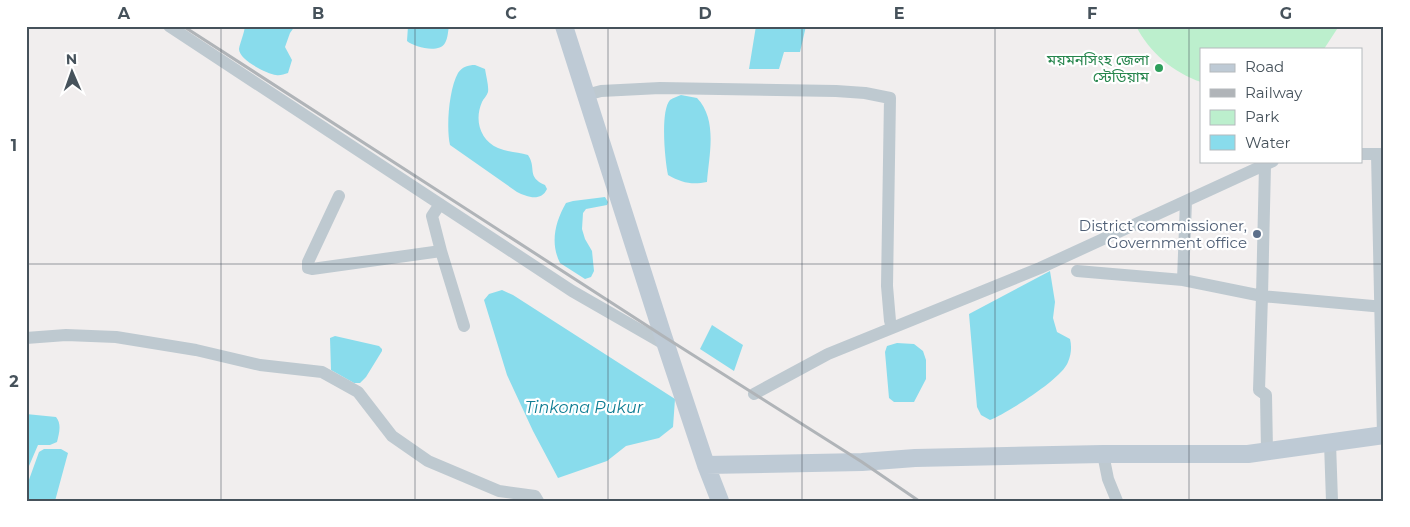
<svg xmlns="http://www.w3.org/2000/svg" width="1410" height="527" viewBox="0 0 1410 527" font-family="Montserrat,'Noto Sans Bengali',sans-serif">
<style>
.green{fill:#bcefcd}
.water{fill:#89dcec}
.lines{fill:none;stroke-linecap:round;stroke-linejoin:round}
.street{stroke:#bec9d0;stroke-width:12}
.secondary{stroke:#becad5;stroke-width:18}
.rail{stroke:#b0b4b8;stroke-width:3}
.grid{fill:none;stroke:#46525b;stroke-width:1;stroke-opacity:0.55}
.leisure-dot{fill:#2e9e5b;stroke:#fff;stroke-width:2}
.service-dot{fill:#5c6f8a;stroke:#fff;stroke-width:2}
.labels{text-anchor:middle;dominant-baseline:central;stroke-width:4.5;stroke-linejoin:round;paint-order:stroke}
.leisure-label{font-size:15px;fill:#27864d;stroke:#fff;text-anchor:end}
.service-label{font-size:15px;fill:#4e5e75;stroke:#fff;text-anchor:end}
.water-label{font-size:16px;font-style:italic;fill:#0d7c92;stroke:#fff}
.neatline{fill:none;stroke:#46525b;stroke-width:2}
.grid-label{font-size:16px;text-anchor:middle;font-weight:bold;fill:#46525b}
</style>
<rect width="100%" height="100%" fill="#f1eeee"/>
<path class="green" d="M 1136,26 L 1339,26 L 1324,49 L 1201,49 L 1201,82 C 1174,73 1149,52 1136,26 Z"/>
<path class="water" d="M 245,26 L 295,26 L 290,33 L 285,47 L 292,60 L 288,73 C 284,74 280,76 276,75 C 267,74 239,60 239,49 C 240,43 244,34 245,26 Z
M 408,26 L 449,26 C 448,31 448,38 445,43 C 439,54 414,47 407,41 Z
M 756,26 L 806,26 L 800,52 L 784,52 L 779,69 L 749,69 Z
M 475,65 L 485,69 C 486,76 489,86 488,92 C 487,96 483,99 482,102 C 474,120 480,140 498,148 C 507,152 518,152 528,155 C 537,168 526,177 545,185 L 547,189 C 541,202 527,197 517,192 L 450,145 C 446,127 449,89 458,73 C 462,67 468,65 475,65 Z
M 681,95 L 697,98 C 718,120 709,155 707,182 C 692,185 682,183 668,175 C 665,161 660,111 670,100 C 673,98 678,96 681,95 Z
M 605,197 L 608,202 L 607,205 L 586,209 L 583,213 L 582,229 L 585,239 L 592,251 L 594,271 L 591,277 L 585,279 L 560,263 C 550,243 555,222 566,203 L 573,201 Z
M 1050,271 L 1055,302 L 1053,318 L 1057,332 L 1070,339 C 1072,347 1071,355 1068,362 C 1062,379 1007,413 990,420 L 981,415 L 977,407 L 969,314 Z
M 502,290 L 513,295 L 675,399 L 673,427 L 659,438 L 626,446 L 607,461 L 558,478 L 533,431 L 507,375 L 484,300 L 489,294 Z
M 712,325 L 743,345 L 734,371 L 700,349 Z
M 335,336 L 379,346 L 382,349 L 382,351 L 366,377 L 360,383 L 354,383 L 331,370 L 330,338 Z
M 897,343 L 914,344 L 923,351 L 926,360 L 926,379 L 914,402 L 894,402 L 889,398 L 885,352 L 887,346 Z
M 26,414 L 56,417 C 62,424 59,434 57,442 L 50,445 L 38,445 L 26,473 Z
M 44,449 L 61,449 L 68,453 L 55,501 L 26,501 L 26,488 L 39,452 Z"/>
<g class="lines">
<path class="street" d="M 169,26 L 572,291 L 666,345
M 586,95 L 601,91 L 660,88 L 836,91 L 865,93 L 890,98 L 887,286 L 890,321
M 1361,154 L 1384,154
M 1377,154 L 1383,435
M 1265,165 L 1262,296 L 1384,307
M 339,196 L 308,262 L 308,268 L 312,269 L 441,251 L 464,326
M 1186,201 L 1183,280 L 1262,296 L 1259,390 L 1266,395 L 1267,451
M 440,204 L 432,216 L 441,251
M 1077,271 L 1183,280
M 26,338 L 66,335 L 116,337 L 196,350 L 260,365 L 322,372 L 358,392 L 392,436 L 428,461 L 499,491 L 535,496 L 538,501
M 754,394 L 828,354 L 1040,268 L 1273,161
M 1330,443 L 1332,501
M 1103,454 L 1108,479 L 1117,501"/>
<path class="secondary" d="M 564,26 L 663,336 L 706,465 L 720,501
M 706,465 L 862,462 L 915,458 L 1103,454 L 1248,454 L 1384,435"/>
<path class="rail" d="M 183,26 L 663,336 L 862,462 L 919,501"/>
</g>
<path class="grid" d="M 221,26 L 221,501M 415,26 L 415,501M 608,26 L 608,501M 802,26 L 802,501M 995,26 L 995,501M 1189,26 L 1189,501M 26,264 L 1384,264"/>
<circle class="leisure-dot" cx="1159" cy="68" r="5"/>
<circle class="service-dot" cx="1257" cy="234" r="5"/>
<g class="labels">
<g class="leisure-label">
<text x="1149" y="59">ময়মনসিংহ জেলা<tspan x="1149" dy="17">স্টেডিয়াম</tspan></text>
</g>
<g class="service-label">
<text x="1247" y="225">District commissioner,<tspan x="1247" dy="17">Government office</tspan></text>
</g>
<g class="water-label">
<text x="584" y="407">Tinkona Pukur</text>
</g>
</g>
<rect width="1410" height="527" fill="none" stroke="#ffffff" stroke-width="55"/>
<rect x="1200" y="48" width="162" height="115" fill="#ffffff" stroke="#b5babd"/>
<rect x="1210" y="64" width="25" height="8" fill="#becad5" stroke="#b5babd"/>
<text x="1245" y="72" font-size="15" fill="#46525b">Road</text>
<rect x="1210" y="89" width="25" height="8" fill="#b0b4b8" stroke="#b5babd"/>
<text x="1245" y="98" font-size="15" fill="#46525b">Railway</text>
<rect x="1210" y="110" width="25" height="15" fill="#bcefcd" stroke="#b5babd"/>
<text x="1245" y="122" font-size="15" fill="#46525b">Park</text>
<rect x="1210" y="135" width="25" height="15" fill="#89dcec" stroke="#b5babd"/>
<text x="1245" y="148" font-size="15" fill="#46525b">Water</text>
<g transform="translate(72 72) rotate(358)" stroke="#ffffff" stroke-width="4" paint-order="stroke">
<path d="M0-4L9 19L0 12L-9 19Z" fill="#46525b"/>
<text y="-8" font-size="14" font-weight="bold" text-anchor="middle" fill="#46525b">N</text>
</g>
<rect x="28" y="28" width="1354" height="472" class="neatline"/>
<g class="grid-label">
<text x="124" y="19">A</text>
<text x="318" y="19">B</text>
<text x="511" y="19">C</text>
<text x="705" y="19">D</text>
<text x="899" y="19">E</text>
<text x="1092" y="19">F</text>
<text x="1286" y="19">G</text>
<text x="14" y="151">1</text>
<text x="14" y="387">2</text>
</g>
</svg>
